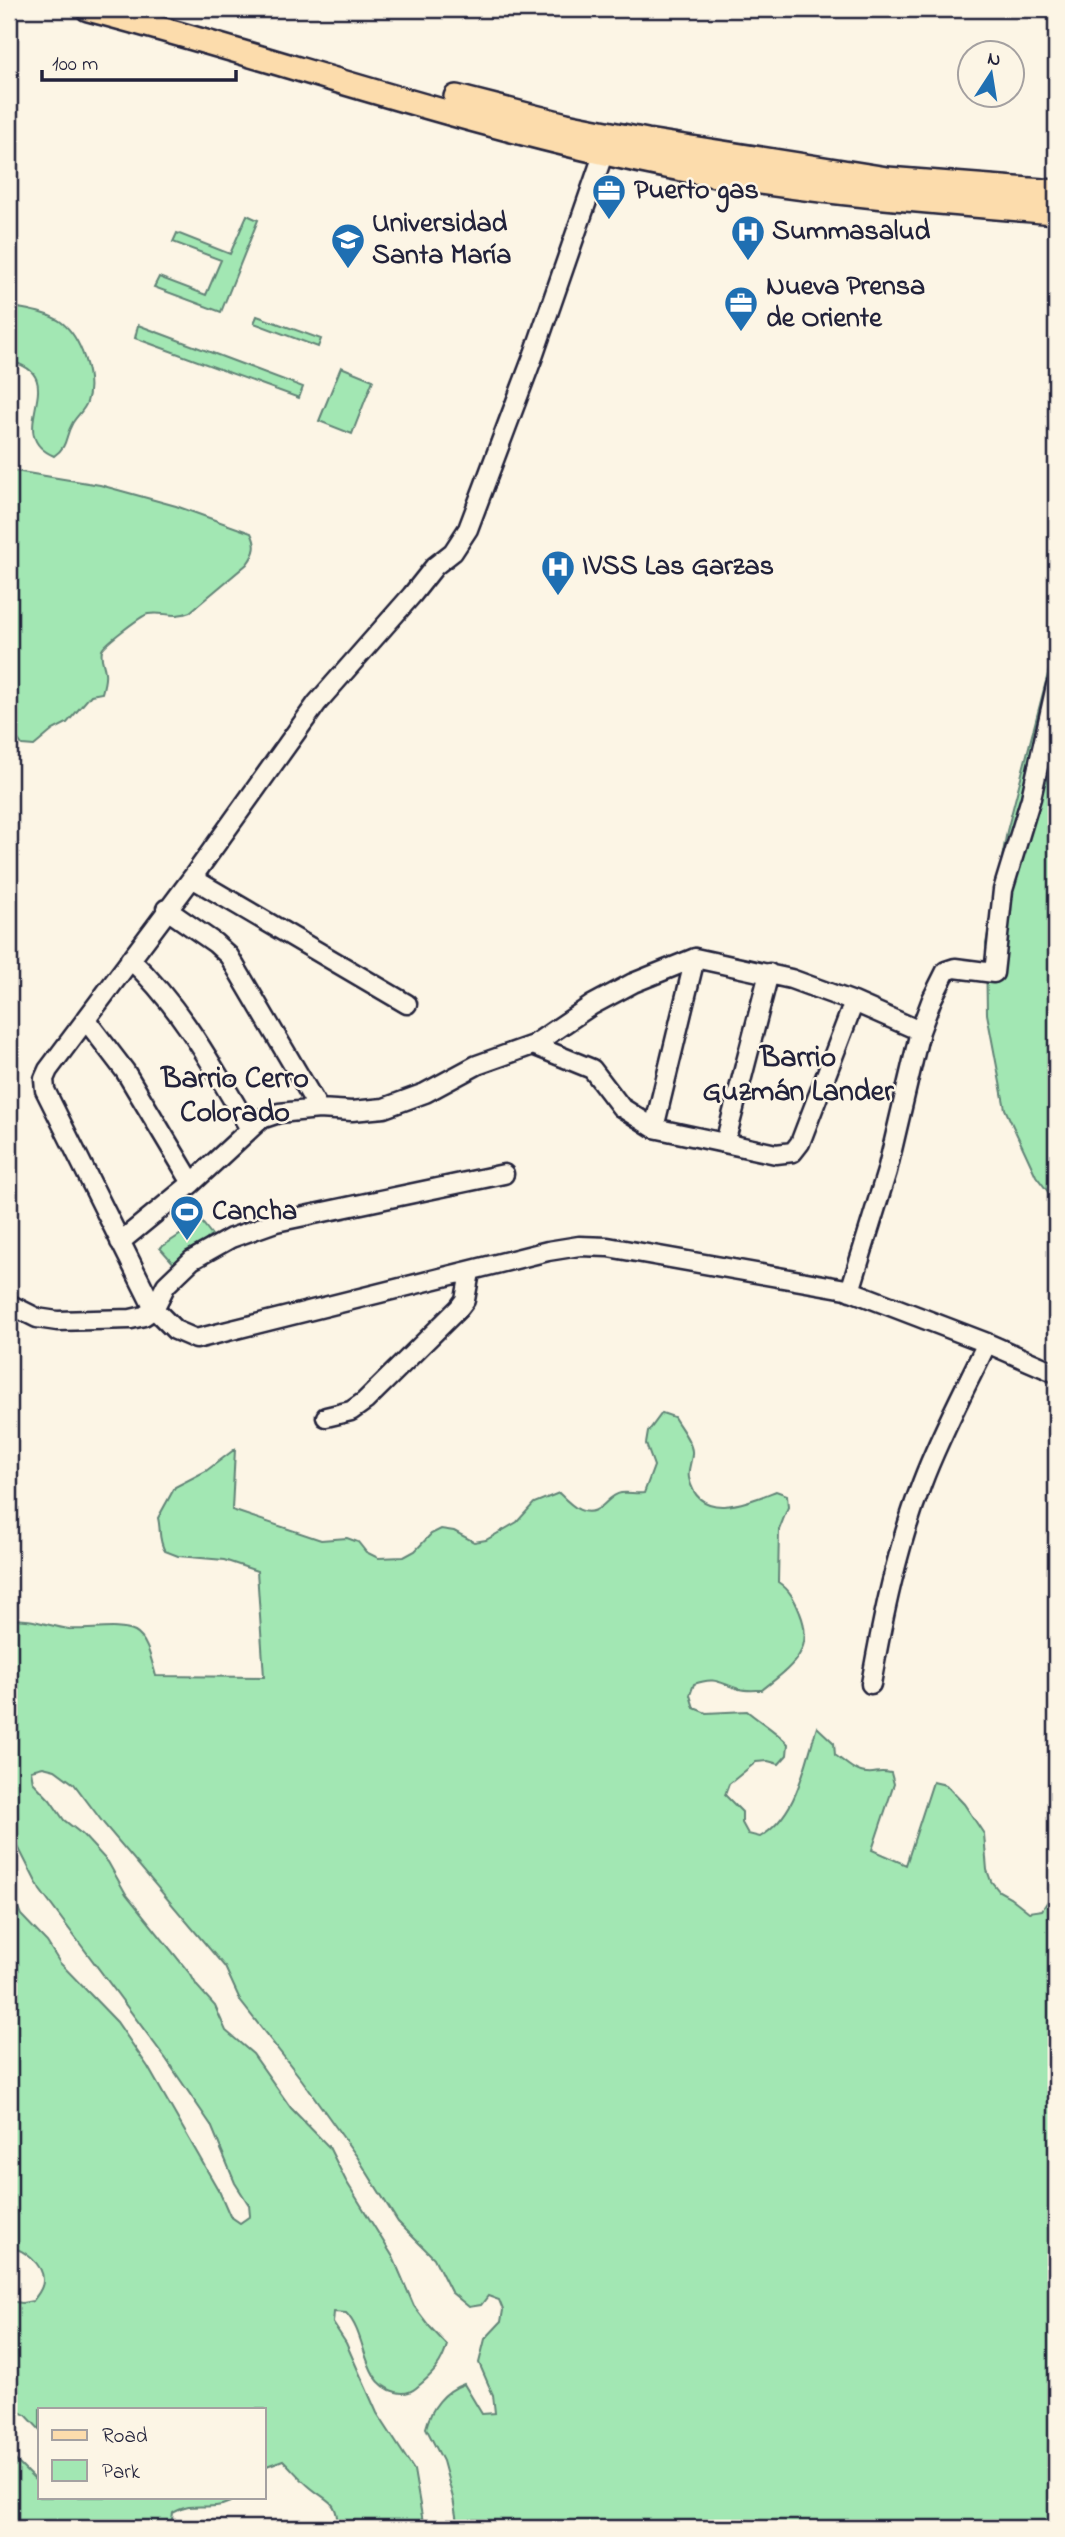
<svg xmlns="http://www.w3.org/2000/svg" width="1065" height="2537" viewBox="0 0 1065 2537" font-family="'Indie Flower',sans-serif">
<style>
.green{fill:#a2e7b3;stroke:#628477;stroke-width:2}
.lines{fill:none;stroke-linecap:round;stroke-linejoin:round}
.minor-casing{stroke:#22223b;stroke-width:23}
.major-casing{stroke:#22223b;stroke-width:28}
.minor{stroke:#fcf5e5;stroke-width:18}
.major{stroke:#fcdcac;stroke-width:23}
.labels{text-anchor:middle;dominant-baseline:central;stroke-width:5;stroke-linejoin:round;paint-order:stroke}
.poi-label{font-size:28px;font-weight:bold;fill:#22223b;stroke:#fcf5e5;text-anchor:start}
.neighbourhood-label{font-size:30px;font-weight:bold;fill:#22223b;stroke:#fcf5e5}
</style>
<rect width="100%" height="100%" fill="#fcf5e5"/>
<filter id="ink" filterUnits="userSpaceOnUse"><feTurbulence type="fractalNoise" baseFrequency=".0143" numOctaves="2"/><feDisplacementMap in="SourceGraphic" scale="14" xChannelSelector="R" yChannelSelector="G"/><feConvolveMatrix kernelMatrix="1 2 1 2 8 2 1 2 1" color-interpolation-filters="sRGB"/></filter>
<g filter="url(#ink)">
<path class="green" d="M 247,215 L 258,220 L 221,312 L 154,287 L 159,277 L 206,295 L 221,260 L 173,242 L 177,233 L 230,254 Z
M 9,306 C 26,310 47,312 61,322 C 81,337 95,378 87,402 C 84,411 76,416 72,424 C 64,438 69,445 54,456 C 0,433 75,376 9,361 Z
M 257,316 L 321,339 L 318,347 L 254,323 Z
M 138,325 L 303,387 L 299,398 L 135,338 Z
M 341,367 L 373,380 L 352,434 L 319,421 Z
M 9,470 L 100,485 L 176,506 L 251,533 C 257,545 256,552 247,564 L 190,612 C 173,619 163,611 148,614 C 141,616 104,644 102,650 C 100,658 104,664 105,672 C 106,679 104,686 102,693 L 91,695 L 67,723 L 53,730 L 34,746 L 22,745 L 9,727 Z
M 1056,643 L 1056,1202 L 1036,1176 L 1005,1109 L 987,1014 L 986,944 L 1007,831 Z
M 201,1221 L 212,1235 L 176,1266 L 160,1248 Z
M 662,1413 L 674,1417 C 679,1426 691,1440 692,1451 C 693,1460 687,1468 689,1478 C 699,1524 748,1502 776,1491 L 787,1495 L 788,1507 L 779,1530 L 778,1582 C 790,1590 795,1600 800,1613 C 816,1652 789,1668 762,1690 C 755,1690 746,1691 739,1689 C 719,1683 716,1676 694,1684 L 690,1695 L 694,1708 L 706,1713 L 747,1711 C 760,1722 776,1731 788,1744 L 787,1755 L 779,1764 L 768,1761 L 756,1762 L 729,1784 L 725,1795 L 742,1812 L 742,1823 L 748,1834 L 760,1837 C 798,1815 804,1766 817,1727 L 834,1743 L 835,1755 C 844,1761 855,1773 867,1773 C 877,1774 877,1770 891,1773 L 894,1784 L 872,1850 L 906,1865 L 933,1782 L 946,1785 L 964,1804 L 984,1834 L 987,1870 L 991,1881 L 999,1891 L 1010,1897 L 1029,1912 L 1042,1910 L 1056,1889 L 1056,2528 L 458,2528 L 453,2498 L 443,2461 L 426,2428 C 431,2408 444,2391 464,2384 L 482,2414 L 495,2413 L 493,2395 L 479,2363 L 485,2339 L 501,2322 L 503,2310 L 499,2300 L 488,2296 L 481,2305 L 469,2307 L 451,2292 L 434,2258 L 398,2222 L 358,2158 L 302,2080 L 241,2002 L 225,1967 L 104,1824 L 74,1784 L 55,1770 L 43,1767 L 31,1770 L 33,1782 L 50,1800 L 64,1820 L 83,1835 L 108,1862 L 126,1894 L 191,1975 L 197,1986 L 215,2006 L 226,2031 L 253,2054 L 291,2108 L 329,2147 L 346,2181 L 393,2257 L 414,2306 L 430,2327 L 447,2345 C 442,2365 432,2375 416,2388 C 410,2393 403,2394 396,2392 C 361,2383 368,2335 346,2313 L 334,2312 L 333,2323 L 346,2343 L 377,2413 L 414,2470 L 424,2528 L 335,2528 L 338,2527 C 337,2500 329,2503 311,2488 C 301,2480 292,2469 283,2460 L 264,2467 L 264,2409 L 40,2409 L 40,2430 L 27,2416 L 9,2406 L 9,2301 L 22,2303 L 33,2301 C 37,2295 43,2289 43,2281 C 44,2264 23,2249 9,2247 L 9,1885 L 21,1915 L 47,1942 L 60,1963 L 117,2022 L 148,2067 L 220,2193 L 230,2216 L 240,2223 L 250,2216 L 249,2205 L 235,2183 L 211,2125 L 166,2059 L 40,1890 L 9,1829 L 9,1620 C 30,1617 48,1626 69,1629 C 87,1631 120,1624 135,1632 C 148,1639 152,1663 156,1676 L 264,1677 L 257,1571 L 224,1560 L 178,1556 L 165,1551 C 158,1540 161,1530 158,1518 L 175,1487 L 206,1471 L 235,1449 L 232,1510 L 321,1540 L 347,1538 L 358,1542 L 366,1552 L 378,1558 L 404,1557 L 415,1551 L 431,1534 L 441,1529 L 454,1531 L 474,1542 L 486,1540 L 517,1522 L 534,1503 L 559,1493 C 572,1506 585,1520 602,1506 C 608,1501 613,1494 621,1493 C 628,1492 636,1494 644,1493 L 654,1466 L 646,1444 L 648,1432 Z
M 9,2454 L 40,2485 L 40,2497 L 231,2497 L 230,2502 C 209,2512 194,2500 173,2513 L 171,2525 L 174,2528 L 9,2528 Z"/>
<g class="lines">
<g class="minor-casing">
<path id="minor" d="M 604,152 L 534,354 L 468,529 L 453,552 L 435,566 L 412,595 L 317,703 L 192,878 L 48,1070 L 44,1079 L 45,1090 L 154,1309 L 175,1330 L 196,1339 L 548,1251 L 579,1246 L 608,1247 L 846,1289 L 987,1343 L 1056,1373
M 192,878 L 407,1004
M 166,909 L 215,943 L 229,956 L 319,1109
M 695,958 L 654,1128 L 776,1154 L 793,1152 L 800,1143 L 854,1002
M 130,959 C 183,1009 213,1067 250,1129
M 86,1020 L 125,1071 L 192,1183
M 920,1031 L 932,999 L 946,971 L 955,968 L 994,973 L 1003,890 L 1031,798 L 1056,686
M 533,1045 L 592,1005 L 633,983 L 695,958 L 791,979 L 854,1002 L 920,1031 L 887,1171 L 850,1291
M 725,1143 L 769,973
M 120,1242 L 192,1183 L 261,1119 L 279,1113 L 319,1109 L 352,1111 L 384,1108 L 425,1093 L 477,1065 L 533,1045 L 592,1069 L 621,1107 L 654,1128
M 9,1304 L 37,1318 L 57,1321 L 131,1319 L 144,1316 L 154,1309 L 166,1285 L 192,1260 L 231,1238 L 276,1222 L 504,1174
M 326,1417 L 351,1411 L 365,1401 L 459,1308 L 465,1300 L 470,1272
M 871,1684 C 883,1616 897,1548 922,1483 C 940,1435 965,1389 987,1343"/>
</g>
<g class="major-casing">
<path id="major" d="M 88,9 C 278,59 464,125 656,164 C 788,191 923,201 1056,212
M 456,97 L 566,125 L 647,141 L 887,179 L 1056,192"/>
</g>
<use href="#minor" class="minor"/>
<use href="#major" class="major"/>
</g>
</g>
<defs>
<g id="office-pin" transform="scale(1.75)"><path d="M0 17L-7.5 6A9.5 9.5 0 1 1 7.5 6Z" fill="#1f6fb2" stroke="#fcf5e5"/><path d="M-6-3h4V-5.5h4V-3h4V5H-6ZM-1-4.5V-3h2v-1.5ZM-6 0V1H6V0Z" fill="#fff"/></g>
<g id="hospital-pin" transform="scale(1.75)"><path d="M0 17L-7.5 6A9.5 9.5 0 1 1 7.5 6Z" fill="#1f6fb2" stroke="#fcf5e5"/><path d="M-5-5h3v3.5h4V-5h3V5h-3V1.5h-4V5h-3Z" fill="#fff"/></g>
<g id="university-pin" transform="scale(1.75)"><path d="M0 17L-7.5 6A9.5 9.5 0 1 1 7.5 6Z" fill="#1f6fb2" stroke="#fcf5e5"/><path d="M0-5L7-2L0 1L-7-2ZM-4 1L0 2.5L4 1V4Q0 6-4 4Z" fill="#fff"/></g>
<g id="stadium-pin" transform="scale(1.75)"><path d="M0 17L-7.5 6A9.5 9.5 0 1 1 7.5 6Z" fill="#1f6fb2" stroke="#fcf5e5"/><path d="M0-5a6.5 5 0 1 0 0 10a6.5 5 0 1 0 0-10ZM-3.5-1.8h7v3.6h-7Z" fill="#fff"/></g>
</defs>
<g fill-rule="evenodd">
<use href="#office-pin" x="609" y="191"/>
<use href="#hospital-pin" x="748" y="232"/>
<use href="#university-pin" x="348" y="240"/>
<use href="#office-pin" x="741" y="303"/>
<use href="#hospital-pin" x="558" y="567"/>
<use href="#stadium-pin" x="187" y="1212"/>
</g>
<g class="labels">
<g class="poi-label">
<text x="634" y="191">Puerto gas</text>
<text x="372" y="224">Universidad<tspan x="372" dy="32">Santa María</tspan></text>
<text x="772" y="232">Summasalud</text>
<text x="766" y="287">Nueva Prensa<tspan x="766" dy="32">de Oriente</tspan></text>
<text x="582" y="567">IVSS Las Garzas</text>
<text x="212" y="1212">Cancha</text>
</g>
<g class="neighbourhood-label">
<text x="798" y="1059">Barrio<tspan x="798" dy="34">Guzmán Lander</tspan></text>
<text x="235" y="1080">Barrio Cerro<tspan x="235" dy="34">Colorado</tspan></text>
</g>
</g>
<rect width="1065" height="2537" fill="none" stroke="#fcf5e5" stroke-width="35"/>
<rect x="18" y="18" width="1030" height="2502" fill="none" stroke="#22223b" stroke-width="2.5" filter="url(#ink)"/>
<rect x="38" y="2408" width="228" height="91" fill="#fcf5e5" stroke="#a5a1a1" stroke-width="2"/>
<rect x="52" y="2430" width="35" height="10" fill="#fcdcac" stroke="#a5a1a1" stroke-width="2"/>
<text x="102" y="2442" font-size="21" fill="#22223b">Road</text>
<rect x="52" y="2460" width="35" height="21" fill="#a2e7b3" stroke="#a5a1a1" stroke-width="2"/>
<text x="102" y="2478" font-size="21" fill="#22223b">Park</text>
<g transform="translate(991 74) rotate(12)"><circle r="33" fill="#fcf5e5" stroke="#a5a1a1" stroke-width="2"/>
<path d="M0-5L12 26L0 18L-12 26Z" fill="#1f6fb2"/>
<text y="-10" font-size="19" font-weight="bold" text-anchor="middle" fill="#22223b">N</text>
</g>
<path d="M42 70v10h194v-10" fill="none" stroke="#22223b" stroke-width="3.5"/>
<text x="52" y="70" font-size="21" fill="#22223b" stroke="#fcf5e5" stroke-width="5" paint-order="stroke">100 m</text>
</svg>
